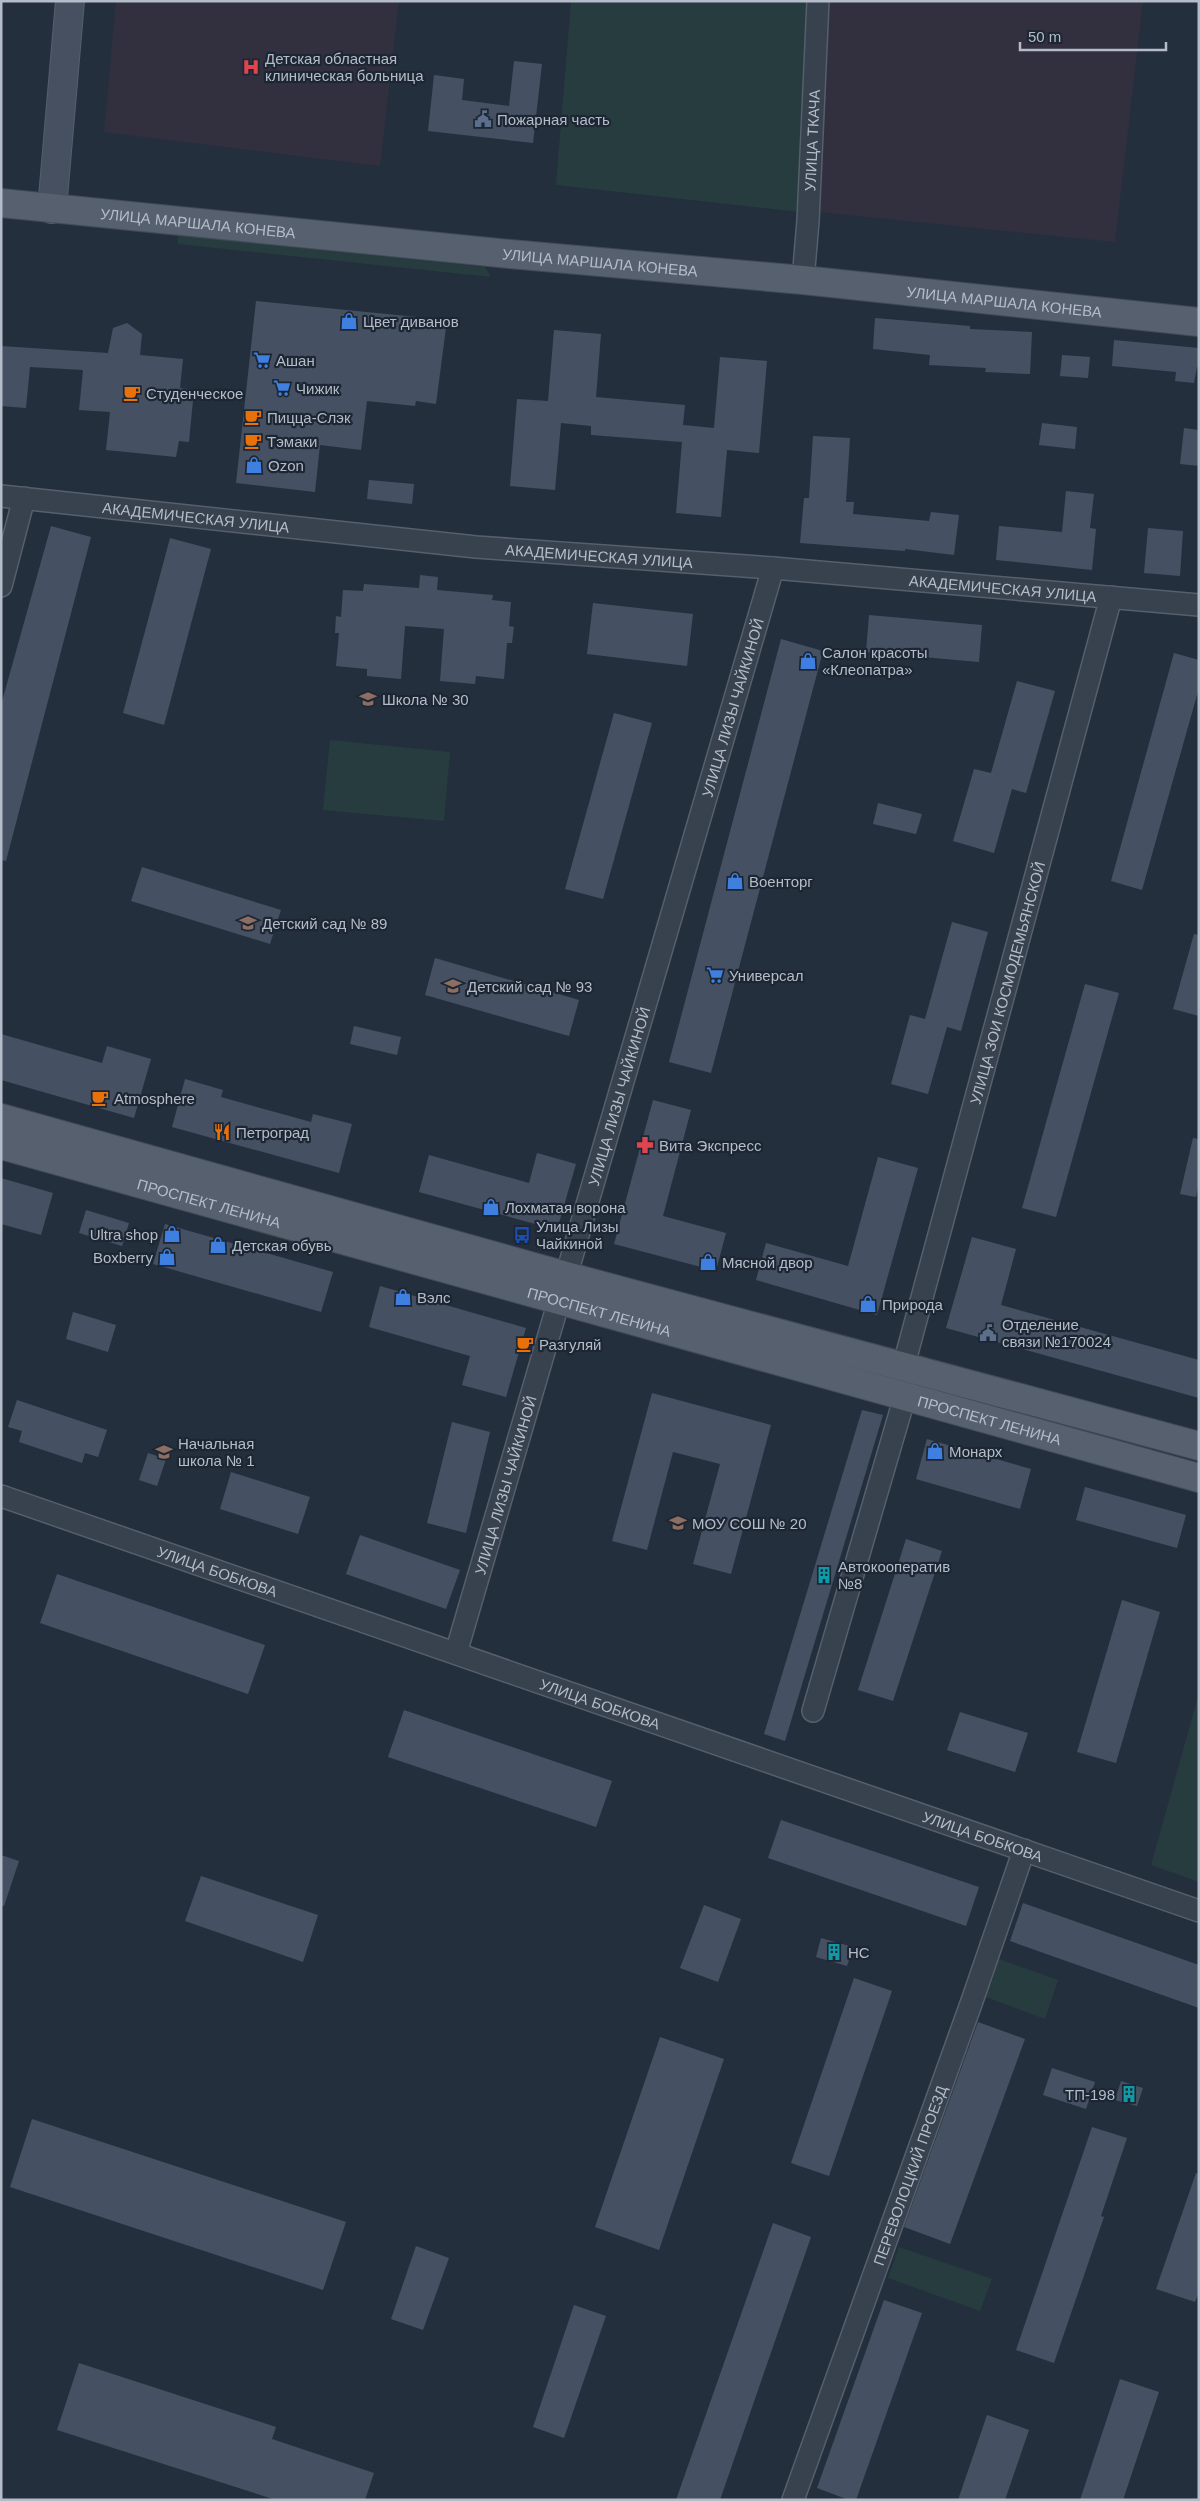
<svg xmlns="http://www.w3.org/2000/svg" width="1200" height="2501" viewBox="0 0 1200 2501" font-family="Arial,sans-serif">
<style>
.medical{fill:#32303f}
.green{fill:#263c3f}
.building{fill:#455162}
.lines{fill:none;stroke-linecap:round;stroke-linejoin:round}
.street-casing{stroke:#565f6c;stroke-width:24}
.secondary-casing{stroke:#565f6c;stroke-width:30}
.primary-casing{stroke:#414a57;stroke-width:30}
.street{stroke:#38414e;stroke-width:21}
.secondary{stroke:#465061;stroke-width:28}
.primary{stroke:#56606e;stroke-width:28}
.labels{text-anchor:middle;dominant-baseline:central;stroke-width:4.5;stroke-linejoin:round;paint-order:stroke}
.poi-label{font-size:15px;fill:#b4bcc9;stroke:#1d2633;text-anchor:start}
.street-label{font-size:15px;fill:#b4bcc9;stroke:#1d2633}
</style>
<rect width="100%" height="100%" fill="#242f3e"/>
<path class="medical" d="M 116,1 L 399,1 L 380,166 L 104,132 Z
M 830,1 L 1143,1 L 1115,242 L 818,212 Z"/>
<path class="green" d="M 571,1 L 810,1 L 800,212 L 556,185 Z
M 178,235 L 485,267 L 491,277 L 178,244 Z
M 330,740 L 450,752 L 444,821 L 323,810 Z
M 1199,1693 L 1199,1882 L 1151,1865 Z
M 999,1959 L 1058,1980 L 1045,2019 L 986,1997 Z
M 899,2247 L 992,2279 L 980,2311 L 888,2278 Z"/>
<path class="building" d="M 514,61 L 542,64 L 533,143 L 428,131 L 434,75 L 464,79 L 462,100 L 509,106 Z
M 256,301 L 447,320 L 436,404 L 416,401 L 415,406 L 367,401 L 361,450 L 320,445 L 315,492 L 236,483 Z
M 875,318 L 970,326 L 970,329 L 1032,332 L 1030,374 L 985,372 L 986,368 L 929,365 L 930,355 L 873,349 Z
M 127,323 L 142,334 L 140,355 L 183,359 L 180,388 L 194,390 L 189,442 L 179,441 L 176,457 L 106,450 L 110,412 L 79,410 L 83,370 L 30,367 L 26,408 L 1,406 L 1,346 L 108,353 L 113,328 Z
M 554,330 L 601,334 L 596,397 L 685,405 L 683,425 L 714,428 L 720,357 L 767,361 L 759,453 L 727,450 L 721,517 L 676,513 L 682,442 L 591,435 L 591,426 L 561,423 L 555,490 L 510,486 L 517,399 L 548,401 Z
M 1114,340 L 1199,348 L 1199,368 L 1197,367 L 1194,383 L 1175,381 L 1176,372 L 1112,366 Z
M 1062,355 L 1090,357 L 1088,378 L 1060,376 Z
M 1042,423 L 1077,427 L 1075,449 L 1039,445 Z
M 1184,428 L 1199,430 L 1199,466 L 1180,464 Z
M 813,436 L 850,438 L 846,502 L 854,502 L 853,514 L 929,521 L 931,512 L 959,515 L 954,555 L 905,549 L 905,551 L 800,543 L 804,498 L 809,498 Z
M 369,480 L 414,484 L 412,504 L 367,499 Z
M 1066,491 L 1094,494 L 1090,528 L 1096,529 L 1092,570 L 996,560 L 999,526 L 1062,532 Z
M 51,526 L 91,537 L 6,861 L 1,860 L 1,705 Z
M 1148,528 L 1183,531 L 1180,576 L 1144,573 Z
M 170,538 L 211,549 L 164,725 L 123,713 Z
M 420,575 L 438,577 L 437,590 L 493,595 L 492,600 L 511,602 L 509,626 L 514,627 L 512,643 L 507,643 L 504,679 L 476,676 L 475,684 L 440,681 L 444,629 L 405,626 L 401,679 L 367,676 L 367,669 L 336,666 L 339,633 L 335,633 L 336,616 L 341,617 L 343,590 L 363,591 L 364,584 L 419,588 Z
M 593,603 L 693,614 L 687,666 L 587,654 Z
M 869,615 L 982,625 L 979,662 L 866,652 Z
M 781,639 L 823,651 L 711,1073 L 669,1062 Z
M 1174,653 L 1199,660 L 1199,688 L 1142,890 L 1111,881 Z
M 1017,681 L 1055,691 L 1026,793 L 1012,789 L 994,853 L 953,841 L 974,769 L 991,773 Z
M 614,713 L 652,723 L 603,899 L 565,889 Z
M 878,803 L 922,814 L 916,834 L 873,824 Z
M 142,867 L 281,910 L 270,944 L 131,901 Z
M 952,922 L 988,932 L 961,1031 L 947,1027 L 928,1094 L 891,1084 L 910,1015 L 925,1019 Z
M 1194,934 L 1199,935 L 1199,1016 L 1173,1009 Z
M 435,958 L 579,1000 L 569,1036 L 425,995 Z
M 1085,984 L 1119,993 L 1056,1217 L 1022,1208 Z
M 354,1026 L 401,1037 L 397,1055 L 350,1044 Z
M 1,1034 L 102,1063 L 107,1046 L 151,1059 L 134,1118 L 1,1080 Z
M 185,1079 L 223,1090 L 221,1097 L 311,1122 L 313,1114 L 352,1124 L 339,1173 L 172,1127 Z
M 653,1100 L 691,1110 L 663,1216 L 726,1233 L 716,1271 L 614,1244 Z
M 1193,1138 L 1199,1139 L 1199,1183 L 1196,1197 L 1180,1194 Z
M 537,1153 L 576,1164 L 557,1230 L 419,1192 L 429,1155 L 529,1183 Z
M 878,1157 L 918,1168 L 877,1315 L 756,1280 L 766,1243 L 848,1266 Z
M 1,1178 L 53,1193 L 41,1235 L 1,1224 Z
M 86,1210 L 129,1223 L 122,1246 L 79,1233 Z
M 165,1224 L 333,1272 L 321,1312 L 153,1264 Z
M 972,1237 L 1016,1249 L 1001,1305 L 1199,1360 L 1199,1398 L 946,1328 Z
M 380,1286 L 526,1328 L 506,1397 L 462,1385 L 470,1356 L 369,1327 Z
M 73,1312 L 116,1325 L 108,1352 L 66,1339 Z
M 652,1393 L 771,1425 L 731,1574 L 693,1564 L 720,1464 L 673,1452 L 647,1550 L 612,1541 Z
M 17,1400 L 107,1430 L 98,1457 L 85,1453 L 82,1463 L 19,1442 L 22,1431 L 8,1427 Z
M 862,1410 L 883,1415 L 785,1741 L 764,1734 Z
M 452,1422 L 490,1432 L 466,1533 L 427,1523 Z
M 927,1439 L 1031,1469 L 1020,1509 L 916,1479 Z
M 148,1453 L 166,1459 L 157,1486 L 139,1480 Z
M 231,1472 L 310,1497 L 298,1534 L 220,1509 Z
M 1085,1487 L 1186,1515 L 1177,1548 L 1076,1520 Z
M 360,1535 L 460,1570 L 446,1609 L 346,1574 Z
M 906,1539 L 942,1551 L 893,1701 L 858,1690 Z
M 57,1574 L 265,1645 L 248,1694 L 40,1623 Z
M 1122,1600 L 1160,1612 L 1116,1763 L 1077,1752 Z
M 404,1710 L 612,1781 L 596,1827 L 388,1757 Z
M 960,1712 L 1028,1733 L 1015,1772 L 947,1750 Z
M 781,1820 L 979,1887 L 966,1926 L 768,1858 Z
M 1,1855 L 19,1861 L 4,1906 L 1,1905 Z
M 201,1876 L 318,1915 L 303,1962 L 185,1921 Z
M 1023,1903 L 1199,1965 L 1199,2008 L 1010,1941 Z
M 704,1905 L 741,1919 L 718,1982 L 680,1968 Z
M 821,1938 L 853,1947 L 847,1966 L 816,1957 Z
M 854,1978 L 892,1991 L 829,2176 L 791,2163 Z
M 978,2022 L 1025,2039 L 950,2244 L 904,2227 Z
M 660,2037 L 724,2059 L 659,2250 L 595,2227 Z
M 1052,2068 L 1095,2082 L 1086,2109 L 1043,2095 Z
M 1121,2081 L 1143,2088 L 1137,2106 L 1115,2100 Z
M 32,2119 L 346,2222 L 323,2290 L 10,2187 Z
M 1092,2127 L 1127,2138 L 1101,2216 L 1104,2217 L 1054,2363 L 1016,2350 Z
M 1196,2173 L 1199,2174 L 1199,2292 L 1195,2302 L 1156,2289 Z
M 773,2223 L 811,2237 L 720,2500 L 676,2500 Z
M 416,2246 L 449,2258 L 423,2330 L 391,2319 Z
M 884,2300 L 922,2313 L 856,2500 L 849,2500 L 817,2488 Z
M 574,2305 L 606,2316 L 564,2438 L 533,2427 Z
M 79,2363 L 276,2427 L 272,2439 L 374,2473 L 365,2500 L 276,2500 L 57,2430 Z
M 1120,2379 L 1159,2392 L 1123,2500 L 1080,2500 Z
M 987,2415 L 1029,2430 L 1005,2500 L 958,2500 Z"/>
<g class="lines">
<g class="street-casing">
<g id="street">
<path id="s1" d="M 803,280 L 808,221 L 818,1"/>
<path id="s2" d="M 1,496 L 476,547 L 773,568 L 1199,605"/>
<path d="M 1,586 L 24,498"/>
<path id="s3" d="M 903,1368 L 1111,597"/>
<path id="s4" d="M 1,1496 L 1199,1911"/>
<path id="s5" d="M 456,1653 L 773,568"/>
<path d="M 813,1711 L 905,1396"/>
<path id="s6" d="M 793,2500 L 972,2001 L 1024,1850"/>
</g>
</g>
<g class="secondary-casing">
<path id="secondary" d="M 52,209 L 70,1"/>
</g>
<g class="primary-casing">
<g id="primary">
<path id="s7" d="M 1,203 L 510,254 L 803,280 L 1199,322"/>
<path d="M 1,1118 L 566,1276 L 1199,1446"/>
<path id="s8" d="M 1,1145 L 1199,1478"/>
</g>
</g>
<use href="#street" class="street"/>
<use href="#secondary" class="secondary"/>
<use href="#primary" class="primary"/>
</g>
<defs>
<g id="hospital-bare" transform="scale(1.35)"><path d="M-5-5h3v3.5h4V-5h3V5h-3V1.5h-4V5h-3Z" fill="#e0444e" stroke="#1d2633" stroke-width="2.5" paint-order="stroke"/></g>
<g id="civic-bare" transform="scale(1.35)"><path d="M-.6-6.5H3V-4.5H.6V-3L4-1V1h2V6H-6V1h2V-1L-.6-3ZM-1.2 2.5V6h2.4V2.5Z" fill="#5c6f8a" stroke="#1d2633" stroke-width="2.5" paint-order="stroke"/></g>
<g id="shop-bare" transform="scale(1.35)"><path d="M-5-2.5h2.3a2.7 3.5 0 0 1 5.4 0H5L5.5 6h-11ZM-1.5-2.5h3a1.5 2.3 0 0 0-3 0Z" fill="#3f7fe0" stroke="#1d2633" stroke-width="2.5" paint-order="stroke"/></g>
<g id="supermarket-bare" transform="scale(1.35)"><path d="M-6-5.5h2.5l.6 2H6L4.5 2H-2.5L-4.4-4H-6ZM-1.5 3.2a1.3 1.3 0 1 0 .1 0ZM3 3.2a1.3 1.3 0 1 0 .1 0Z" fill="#3f7fe0" stroke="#1d2633" stroke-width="2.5" paint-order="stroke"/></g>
<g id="cafe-bare" transform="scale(1.35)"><path d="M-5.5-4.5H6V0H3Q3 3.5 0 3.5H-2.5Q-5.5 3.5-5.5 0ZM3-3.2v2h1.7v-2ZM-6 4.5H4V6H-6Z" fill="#e8710a" stroke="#1d2633" stroke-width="2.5" paint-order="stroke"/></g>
<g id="school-bare" transform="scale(1.35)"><path d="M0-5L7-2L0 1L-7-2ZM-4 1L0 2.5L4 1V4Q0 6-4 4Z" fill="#8d6e63" stroke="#1d2633" stroke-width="2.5" paint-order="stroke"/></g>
<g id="restaurant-bare" transform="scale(1.35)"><path d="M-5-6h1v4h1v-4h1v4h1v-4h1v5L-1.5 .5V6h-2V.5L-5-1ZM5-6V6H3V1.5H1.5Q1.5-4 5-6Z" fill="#e8710a" stroke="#1d2633" stroke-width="2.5" paint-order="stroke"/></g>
<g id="pharmacy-bare" transform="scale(1.35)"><path d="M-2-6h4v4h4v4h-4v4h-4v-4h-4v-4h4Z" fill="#e0444e" stroke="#1d2633" stroke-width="2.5" paint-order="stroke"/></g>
<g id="bus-bare" transform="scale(1.35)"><path d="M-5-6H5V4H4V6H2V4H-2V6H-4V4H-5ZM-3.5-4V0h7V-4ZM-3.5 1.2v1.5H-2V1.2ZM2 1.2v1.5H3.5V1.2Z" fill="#1a4fb4" stroke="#1d2633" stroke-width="2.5" paint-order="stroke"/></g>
<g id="building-bare" transform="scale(1.35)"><path d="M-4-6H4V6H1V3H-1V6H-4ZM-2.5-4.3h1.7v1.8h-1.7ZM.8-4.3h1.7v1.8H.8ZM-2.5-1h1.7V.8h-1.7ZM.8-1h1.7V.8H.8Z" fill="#0f9aa8" stroke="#1d2633" stroke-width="2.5" paint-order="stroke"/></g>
</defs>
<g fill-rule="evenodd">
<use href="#hospital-bare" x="251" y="67"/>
<use href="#civic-bare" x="483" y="119"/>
<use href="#shop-bare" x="349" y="321"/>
<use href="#supermarket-bare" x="262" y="360"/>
<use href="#supermarket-bare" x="282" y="388"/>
<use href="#cafe-bare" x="132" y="393"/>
<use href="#cafe-bare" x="253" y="417"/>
<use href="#cafe-bare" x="253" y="441"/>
<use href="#shop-bare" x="254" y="465"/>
<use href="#shop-bare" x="808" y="661"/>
<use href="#school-bare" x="368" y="699"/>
<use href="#shop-bare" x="735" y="881"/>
<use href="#school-bare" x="248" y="923"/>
<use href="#supermarket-bare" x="715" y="975"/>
<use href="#school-bare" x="453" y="986"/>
<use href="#cafe-bare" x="100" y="1098"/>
<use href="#restaurant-bare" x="222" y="1132"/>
<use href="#pharmacy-bare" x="645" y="1145"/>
<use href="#shop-bare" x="491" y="1207"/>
<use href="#shop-bare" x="172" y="1234"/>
<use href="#bus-bare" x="522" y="1235"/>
<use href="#shop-bare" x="218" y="1245"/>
<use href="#shop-bare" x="167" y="1257"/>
<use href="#shop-bare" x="708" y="1262"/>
<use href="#shop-bare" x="403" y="1297"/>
<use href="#shop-bare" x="868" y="1304"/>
<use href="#civic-bare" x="988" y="1333"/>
<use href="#cafe-bare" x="525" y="1344"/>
<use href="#shop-bare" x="935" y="1451"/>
<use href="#school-bare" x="164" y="1452"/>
<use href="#school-bare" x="678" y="1523"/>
<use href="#building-bare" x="824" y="1575"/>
<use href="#building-bare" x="834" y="1952"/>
<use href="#building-bare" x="1129" y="2094"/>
</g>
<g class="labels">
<g class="poi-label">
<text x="265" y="58">Детская областная<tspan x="265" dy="17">клиническая больница</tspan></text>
<text x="497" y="119">Пожарная часть</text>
<text x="363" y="321">Цвет диванов</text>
<text x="276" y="360">Ашан</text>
<text x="296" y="388">Чижик</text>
<text x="146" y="393">Студенческое</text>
<text x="267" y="417">Пицца-Слэк</text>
<text x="267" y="441">Тэмаки</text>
<text x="268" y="465">Ozon</text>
<text x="822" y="652">Салон красоты<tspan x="822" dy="17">«Клеопатра»</tspan></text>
<text x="382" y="699">Школа № 30</text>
<text x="749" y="881">Военторг</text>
<text x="262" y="923">Детский сад № 89</text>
<text x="729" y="975">Универсал</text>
<text x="467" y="986">Детский сад № 93</text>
<text x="114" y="1098">Atmosphere</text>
<text x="236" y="1132">Петроград</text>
<text x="659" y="1145">Вита Экспресс</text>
<text x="505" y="1207">Лохматая ворона</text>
<text x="536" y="1226">Улица Лизы<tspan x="536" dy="17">Чайкиной</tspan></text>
<text x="158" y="1234" text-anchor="end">Ultra shop</text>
<text x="232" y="1245">Детская обувь</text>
<text x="153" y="1257" text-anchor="end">Boxberry</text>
<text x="722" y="1262">Мясной двор</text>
<text x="417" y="1297">Вэлс</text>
<text x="882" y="1304">Природа</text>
<text x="1002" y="1324">Отделение<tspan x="1002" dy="17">связи №170024</tspan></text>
<text x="539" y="1344">Разгуляй</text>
<text x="178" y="1443">Начальная<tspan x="178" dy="17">школа № 1</tspan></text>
<text x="949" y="1451">Монарх</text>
<text x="692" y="1523">МОУ СОШ № 20</text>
<text x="838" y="1566">Автокооператив<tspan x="838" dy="17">№8</tspan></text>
<text x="848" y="1952">НС</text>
<text x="1115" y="2094" text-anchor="end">ТП-198</text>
</g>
<g class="street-label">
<text stroke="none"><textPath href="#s1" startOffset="140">УЛИЦА ТКАЧА</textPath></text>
<text stroke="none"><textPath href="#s7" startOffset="198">УЛИЦА МАРШАЛА КОНЕВА</textPath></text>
<text stroke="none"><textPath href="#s7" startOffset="602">УЛИЦА МАРШАЛА КОНЕВА</textPath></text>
<text stroke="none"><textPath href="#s7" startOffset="1008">УЛИЦА МАРШАЛА КОНЕВА</textPath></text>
<text stroke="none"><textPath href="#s2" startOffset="196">АКАДЕМИЧЕСКАЯ УЛИЦА</textPath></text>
<text stroke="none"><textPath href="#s2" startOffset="601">АКАДЕМИЧЕСКАЯ УЛИЦА</textPath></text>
<text stroke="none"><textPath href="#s2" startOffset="1006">АКАДЕМИЧЕСКАЯ УЛИЦА</textPath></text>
<text stroke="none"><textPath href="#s5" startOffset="985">УЛИЦА ЛИЗЫ ЧАЙКИНОЙ</textPath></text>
<text stroke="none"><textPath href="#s3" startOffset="399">УЛИЦА ЗОИ КОСМОДЕМЬЯНСКОЙ</textPath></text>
<text stroke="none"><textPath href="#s5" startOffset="580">УЛИЦА ЛИЗЫ ЧАЙКИНОЙ</textPath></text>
<text stroke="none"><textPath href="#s8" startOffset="216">ПРОСПЕКТ ЛЕНИНА</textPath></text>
<text stroke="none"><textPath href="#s8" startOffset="621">ПРОСПЕКТ ЛЕНИНА</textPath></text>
<text stroke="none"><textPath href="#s8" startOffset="1026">ПРОСПЕКТ ЛЕНИНА</textPath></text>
<text stroke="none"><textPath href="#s5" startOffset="175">УЛИЦА ЛИЗЫ ЧАЙКИНОЙ</textPath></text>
<text stroke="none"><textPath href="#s4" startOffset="229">УЛИЦА БОБКОВА</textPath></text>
<text stroke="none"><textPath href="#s4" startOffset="634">УЛИЦА БОБКОВА</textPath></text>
<text stroke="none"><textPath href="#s4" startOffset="1039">УЛИЦА БОБКОВА</textPath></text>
<text stroke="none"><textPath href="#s6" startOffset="345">ПЕРЕВОЛОЦКИЙ ПРОЕЗД</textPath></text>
</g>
</g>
<rect width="1200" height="2501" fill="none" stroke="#b4bcc9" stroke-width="5"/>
<path d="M1020 42v8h146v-8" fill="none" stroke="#b4bcc9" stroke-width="2.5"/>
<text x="1028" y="42" font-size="15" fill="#b4bcc9" stroke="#1d2633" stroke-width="4" paint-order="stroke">50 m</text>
</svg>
